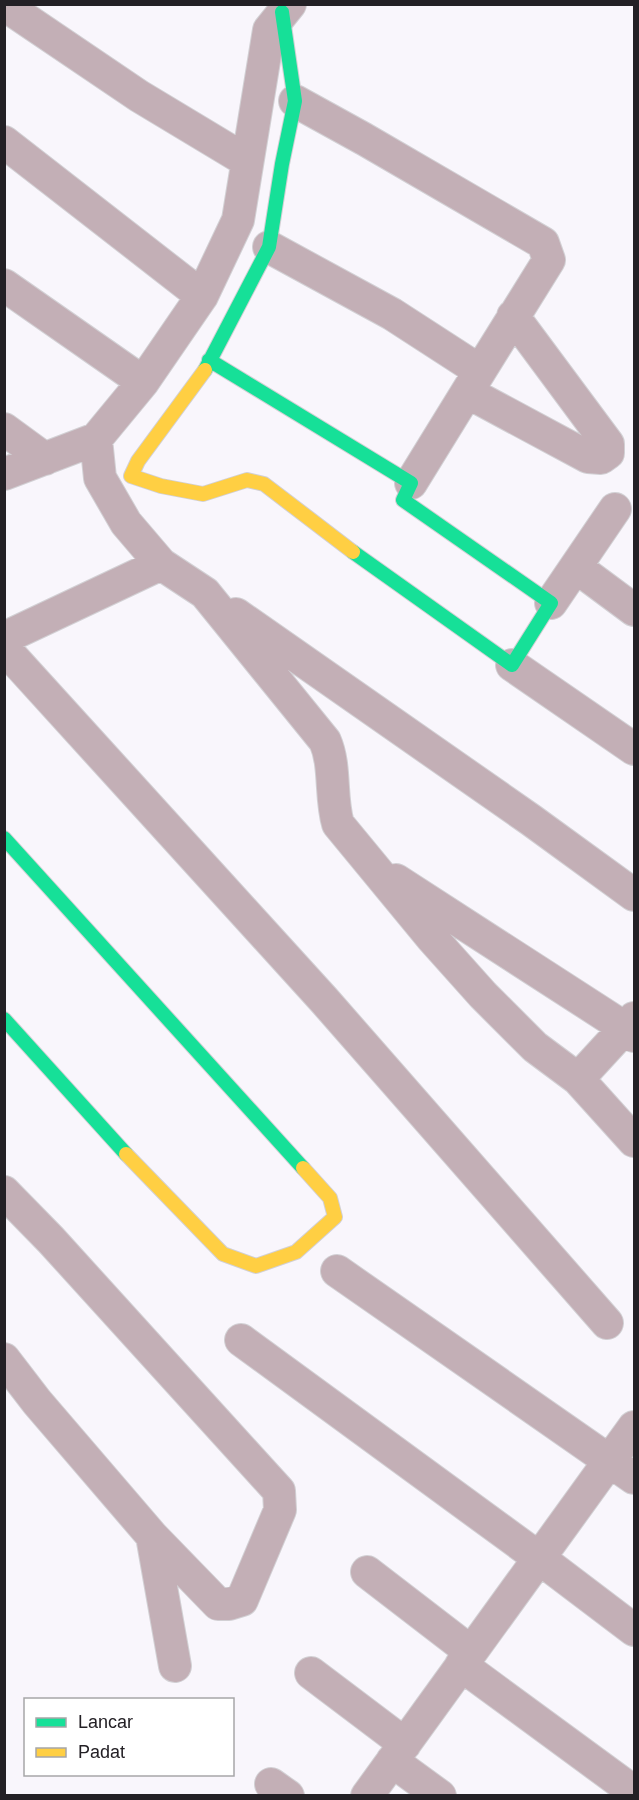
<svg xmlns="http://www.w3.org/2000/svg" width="639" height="1800" viewBox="0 0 639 1800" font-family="Arial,sans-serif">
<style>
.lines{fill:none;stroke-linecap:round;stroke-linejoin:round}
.street-casing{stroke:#d2d0d4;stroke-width:34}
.fast-casing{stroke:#d2d0d4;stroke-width:16}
.slow-casing{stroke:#d2d0d4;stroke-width:16}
.street{stroke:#c3afb6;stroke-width:32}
.fast{stroke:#16e098;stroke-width:14}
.slow{stroke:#ffcf43;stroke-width:14}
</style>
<rect width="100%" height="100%" fill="#f9f6fc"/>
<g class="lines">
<g class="street-casing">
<path id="street" d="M 290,4 L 269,30 L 238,220 L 202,296 L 143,382 L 96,439 L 100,478 L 126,523 L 161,564 L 205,593 L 325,741 C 336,766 330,797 338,824 L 432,938 L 483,995 L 535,1047 L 578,1079 L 634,1141
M 9,8 L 139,96 L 247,161
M 295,101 L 364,139 L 543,243 L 549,260 L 480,371
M 4,142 L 202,296
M 269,247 L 392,314 L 480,371 L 411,483
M 4,285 L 143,382
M 467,392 L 588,457 L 601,458 L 608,453 L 608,444 L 513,316
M 4,429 L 45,459
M 4,474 L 96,439
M 576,567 L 634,610
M 551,603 L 615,509
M 236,614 L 531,820 L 634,895
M 4,638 L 161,564
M 4,648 L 324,1000 L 607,1323
M 512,665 L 634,749
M 396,880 L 625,1028 L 634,1036
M 578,1079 L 634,1018
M 4,1192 L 51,1240 L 279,1491 L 280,1510 L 242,1600 L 229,1604 L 218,1604 L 152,1536
M 337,1271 L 634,1478
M 241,1340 L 539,1558 L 634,1630
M 4,1359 L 37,1402 L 152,1536 L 175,1666
M 367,1572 L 471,1652
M 461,1665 L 634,1792
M 311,1673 L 405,1744
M 392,1761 L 440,1796
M 271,1784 L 288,1796
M 367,1796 L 634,1427"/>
</g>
<g class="fast-casing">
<path id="fast" d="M 209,360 L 411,483 L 403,500 L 551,603 L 512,665 L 353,552
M 205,370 L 269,247 L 282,164 L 295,101 L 282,12
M 4,838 L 303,1168
M 4,1019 L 126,1154"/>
</g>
<g class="slow-casing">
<path id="slow" d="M 205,370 L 138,461 L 131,476 L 161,486 L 203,494 L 247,480 L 264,484 L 353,552
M 126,1154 L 223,1254 L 256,1266 L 296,1252 L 335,1217 L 330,1198 L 303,1168"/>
</g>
<use href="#street" class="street"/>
<use href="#fast" class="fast"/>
<use href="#slow" class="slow"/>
</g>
<rect width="639" height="1800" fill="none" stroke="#232025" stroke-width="12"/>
<rect x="24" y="1698" width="210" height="78" fill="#ffffff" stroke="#a7a6a8" stroke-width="1.5"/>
<rect x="36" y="1718" width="30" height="9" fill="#16e098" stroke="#a7a6a8" stroke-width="1.5"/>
<text x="78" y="1728" font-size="18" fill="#232025">Lancar</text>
<rect x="36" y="1748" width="30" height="9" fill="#ffcf43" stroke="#a7a6a8" stroke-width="1.5"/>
<text x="78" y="1758" font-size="18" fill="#232025">Padat</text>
</svg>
